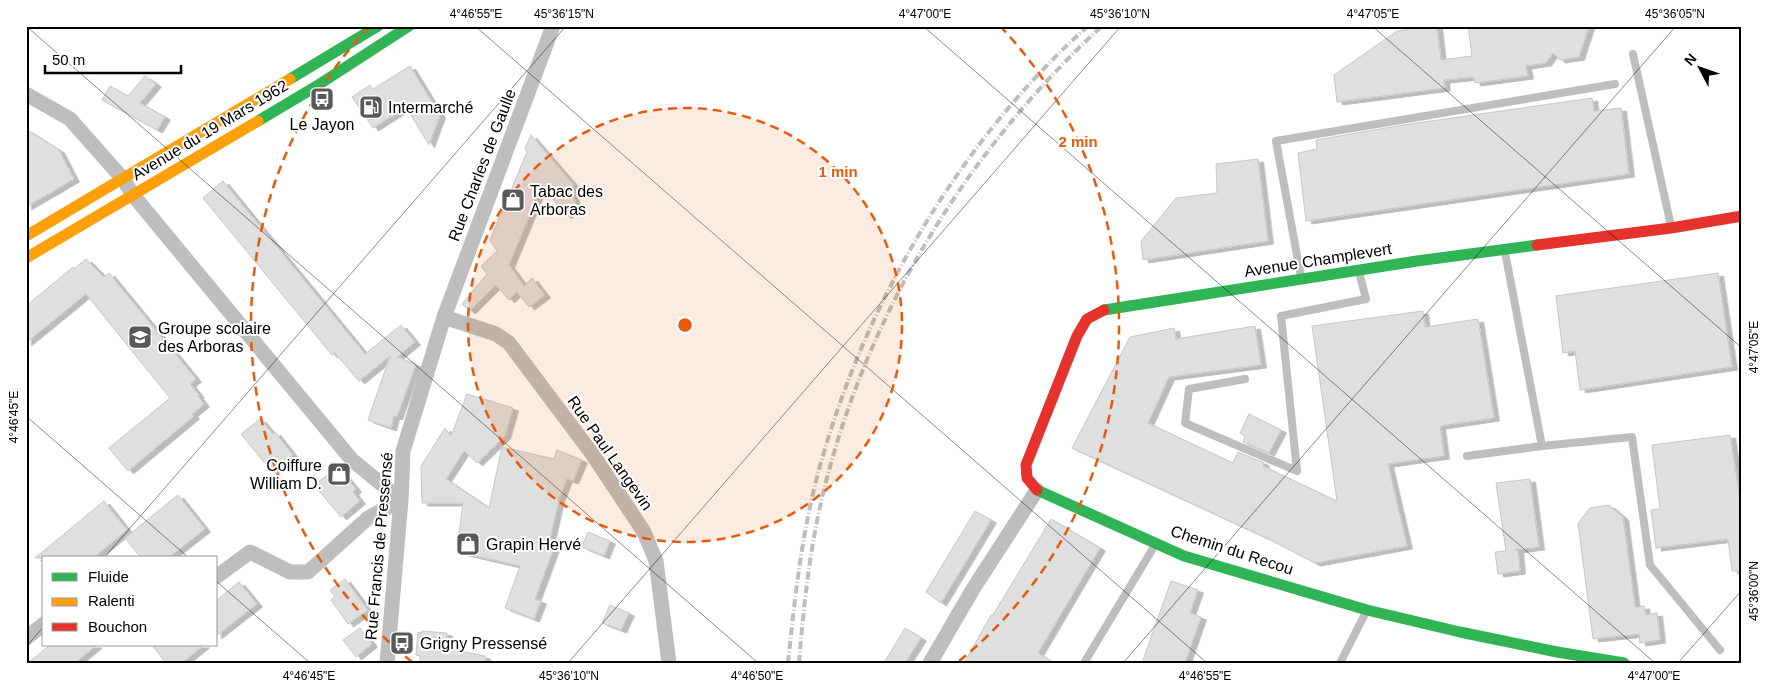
<svg xmlns="http://www.w3.org/2000/svg" width="1768" height="689" viewBox="0 0 1768 689" font-family="Helvetica,sans-serif">
<style>
.building{fill:#dfdfdf;stroke:#c7c7c7;filter:url(#shadow)}
.lines{fill:none;stroke-linecap:round;stroke-linejoin:round}
.lane{stroke:#bebebe;stroke-width:8}
.street{stroke:#bebebe;stroke-width:15}
.fast{stroke:#30b455;stroke-width:11}
.slow{stroke:#ff9f0a;stroke-width:11}
.jam{stroke:#e5322d;stroke-width:11}
.rail{stroke:#bebebe;stroke-width:4;stroke-dasharray:8 2.5 1 2.5;stroke-linecap:butt}
.ticks{fill:none;stroke:#000;stroke-width:1;stroke-opacity:0.45}
.ring{fill:none;stroke:#e8590c;stroke-width:2.5;stroke-dasharray:9 6}
.labels{text-anchor:middle;dominant-baseline:central;stroke-width:4;stroke-linejoin:round;paint-order:stroke}
.poi-label{font-size:16px;fill:#000;stroke:#fff;text-anchor:start}
.street-label{font-size:16px;fill:#000;stroke:#fff}
.centre{fill:#e8590c;stroke:#fff;stroke-width:2.5}
.ring-label{font-size:15px;text-anchor:middle;font-weight:bold;fill:#e8590c;stroke:#fff;stroke-width:4;stroke-linejoin:round;paint-order:stroke}
.neatline{fill:none;stroke:#000;stroke-width:2}
.ticks-label{font-size:12px;text-anchor:middle;fill:#000}
</style>
<defs>
<filter id="shadow"><feDropShadow dx="5.5" dy="3" stdDeviation="0" flood-color="#0004"/></filter>
</defs>
<rect width="100%" height="100%" fill="#fff"/>
<path class="building" d="M 1426,26 L 1437,26 L 1441,60 L 1472,56 L 1468,26 L 1589,26 L 1579,57 L 1560,60 L 1553,53 L 1546,63 L 1526,66 L 1528,76 L 1475,83 L 1474,77 L 1444,80 L 1445,88 L 1337,102 L 1334,75 L 1397,31 Z
M 410,66 L 440,115 L 429,145 L 406,107 L 373,128 L 352,97 L 370,85 L 373,89 Z
M 145,76 L 156,84 L 140,103 L 165,117 L 157,130 L 102,100 L 110,86 L 128,96 Z
M 1592,98 L 1594,111 L 1621,108 L 1629,174 L 1306,221 L 1298,153 L 1317,149 L 1316,140 L 1403,125 Z
M 26,129 L 59,150 L 74,179 L 26,207 Z
M 531,135 L 574,185 L 570,190 L 577,206 L 566,216 L 542,185 L 509,265 L 524,286 L 532,278 L 545,295 L 529,307 L 517,292 L 509,300 L 496,285 L 470,311 L 462,304 L 487,274 L 481,266 L 497,251 L 490,240 L 527,152 L 525,148 Z
M 1258,159 L 1268,241 L 1143,260 L 1141,241 L 1176,198 L 1217,193 L 1216,164 Z
M 223,181 L 365,354 L 401,325 L 415,342 L 397,357 L 416,364 L 397,417 L 394,416 L 391,428 L 368,420 L 390,356 L 359,381 L 335,353 L 332,355 L 203,198 Z
M 86,259 L 104,277 L 109,273 L 196,379 L 190,384 L 199,395 L 198,396 L 204,404 L 192,414 L 194,416 L 128,471 L 109,448 L 170,398 L 86,294 L 26,343 L 26,306 L 73,267 L 74,269 Z
M 1718,273 L 1732,367 L 1580,390 L 1575,351 L 1563,353 L 1556,296 Z
M 1423,311 L 1425,327 L 1478,319 L 1494,418 L 1440,426 L 1444,456 L 1388,464 L 1407,546 L 1315,563 L 1271,540 L 1072,448 L 1130,337 L 1174,328 L 1176,339 L 1255,326 L 1261,365 L 1169,377 L 1148,423 L 1233,463 L 1238,452 L 1264,463 L 1263,466 L 1337,501 L 1312,326 Z
M 467,394 L 513,408 L 505,436 L 477,463 L 464,451 L 446,479 L 489,508 L 502,447 L 554,459 L 557,450 L 582,460 L 573,481 L 567,479 L 559,499 L 548,547 L 554,548 L 535,599 L 541,601 L 534,619 L 505,608 L 520,566 L 463,553 L 457,549 L 463,503 L 422,503 L 421,466 L 445,428 L 451,436 Z
M 1249,414 L 1281,430 L 1269,453 L 1243,442 L 1245,436 L 1240,433 Z
M 260,419 L 273,434 L 275,432 L 293,455 L 272,472 L 241,434 Z
M 1730,435 L 1740,499 L 1742,499 L 1742,571 L 1732,571 L 1728,539 L 1656,548 L 1651,510 L 1660,509 L 1652,445 Z
M 338,467 L 356,489 L 353,492 L 360,501 L 341,517 L 314,485 Z
M 1530,479 L 1539,547 L 1515,550 L 1518,550 L 1520,571 L 1498,574 L 1495,552 L 1506,551 L 1496,483 Z
M 178,495 L 205,529 L 168,558 L 141,558 L 125,538 Z
M 104,501 L 127,530 L 93,558 L 35,558 Z
M 1609,505 L 1623,517 L 1635,607 L 1644,606 L 1646,615 L 1657,613 L 1660,640 L 1640,643 L 1639,634 L 1593,639 L 1578,523 L 1590,508 Z
M 975,511 L 991,520 L 941,603 L 926,592 Z
M 1051,519 L 1100,548 L 1038,653 L 1054,663 L 964,663 L 991,615 L 993,615 Z
M 588,532 L 610,541 L 604,556 L 582,547 Z
M 345,579 L 368,610 L 348,624 L 331,600 L 335,597 L 330,590 Z
M 1171,581 L 1198,590 L 1190,613 L 1201,617 L 1185,663 L 1142,663 Z
M 239,582 L 257,604 L 216,636 L 216,601 Z
M 610,605 L 629,613 L 621,630 L 602,623 Z
M 360,628 L 372,644 L 356,657 L 343,640 Z
M 905,628 L 921,638 L 905,663 L 884,663 Z
M 422,631 L 447,633 L 446,648 L 485,656 L 485,663 L 420,663 L 420,656 L 416,655 L 418,632 L 422,633 Z
M 50,645 L 97,645 L 75,663 L 28,663 Z
M 152,645 L 204,645 L 182,663 L 166,663 Z"/>
<g class="lines">
<path class="lane" d="M 1633,54 L 1671,226
M 1505,252 L 1542,446 L 1632,437 L 1650,565 L 1720,650
M 1301,277 L 1276,141 L 1615,84
M 1245,379 L 1189,389 L 1185,423 L 1297,471 L 1281,316 L 1366,299 L 1359,272
M 1467,456 L 1542,446
M 1084,663 L 1155,545
M 1340,663 L 1366,612"/>
<path class="street" d="M 26,94 L 70,119 L 123,179 L 133,195 L 352,460 L 401,500
M 444,317 L 496,334 L 509,343 L 593,455 L 644,532 L 656,561 L 669,663
M 216,577 L 250,552 L 290,572 L 308,572 L 368,518 L 401,500
M 26,638 L 44,624
M 387,663 L 401,500 L 403,451 L 444,317 L 553,26
M 930,663 L 973,589 L 1037,490"/>
<path class="fast" d="M 290,79 L 378,26
M 258,121 L 315,87 L 409,26
M 1104,310 L 1417,261 L 1537,245
M 1037,490 L 1184,556 L 1367,610 L 1460,632 L 1557,652 L 1624,663"/>
<path class="slow" d="M 26,236 L 290,79
M 26,258 L 258,121"/>
<path class="jam" d="M 1537,245 L 1671,228 L 1742,216
M 1037,490 L 1027,478 L 1026,465 L 1077,336 L 1087,319 L 1104,310"/>
<path class="rail" d="M 788,663 C 795,596 802,530 820,466 C 865,303 961,139 1088,26
M 799,663 C 803,614 808,565 818,516 C 858,328 961,156 1102,26"/>
</g>
<path class="ticks" d="M 26,26 L 758,663M 475,26 L 1207,663M 923,26 L 1655,663M 1372,26 L 1742,348M 26,416 L 189,558M 104,558 L 566,26M 216,581 L 310,663M 26,647 L 44,626M 568,663 L 1121,26M 1123,663 L 1676,26M 1678,663 L 1742,590"/>
<circle cx="685" cy="325" r="217" fill="#e8590c" fill-opacity=".12"/>
<g class="ring">
<circle cx="685" cy="325" r="217"/>
<path d="M412 662A434 434 0 0 1 370 26M1000 26A434 434 0 0 1 958 662"/>
</g>
<defs>
<g id="bus-square" transform="scale(1.25)"><rect x="-9" y="-9" width="18" height="18" rx="4" fill="#595959" stroke="#fff"/><path d="M-5-6H5V4H4V6H2V4H-2V6H-4V4H-5ZM-3.5-4V0h7V-4ZM-3.5 1.2v1.5H-2V1.2ZM2 1.2v1.5H3.5V1.2Z" fill="#fff"/></g>
<g id="fuel-square" transform="scale(1.25)"><rect x="-9" y="-9" width="18" height="18" rx="4" fill="#595959" stroke="#fff"/><path d="M-5.5-6h7V0h2V4h1.3V-2.5L3-4.5l.8-.8L6-3V5H2.5V1h-1V6h-7ZM-4.2-4.7v3.2H.2V-4.7Z" fill="#fff"/></g>
<g id="shop-square" transform="scale(1.25)"><rect x="-9" y="-9" width="18" height="18" rx="4" fill="#595959" stroke="#fff"/><path d="M-5-2.5h2.3a2.7 3.5 0 0 1 5.4 0H5L5.5 6h-11ZM-1.5-2.5h3a1.5 2.3 0 0 0-3 0Z" fill="#fff"/></g>
<g id="school-square" transform="scale(1.25)"><rect x="-9" y="-9" width="18" height="18" rx="4" fill="#595959" stroke="#fff"/><path d="M0-5L7-2L0 1L-7-2ZM-4 1L0 2.5L4 1V4Q0 6-4 4Z" fill="#fff"/></g>
</defs>
<g fill-rule="evenodd">
<use href="#bus-square" x="322" y="99"/>
<use href="#fuel-square" x="371" y="107"/>
<use href="#shop-square" x="513" y="200"/>
<use href="#school-square" x="140" y="337"/>
<use href="#shop-square" x="339" y="474"/>
<use href="#shop-square" x="468" y="544"/>
<use href="#bus-square" x="402" y="643"/>
</g>
<g class="labels">
<g class="poi-label">
<text x="388" y="107">Intermarché</text>
<text x="322" y="124" text-anchor="middle">Le Jayon</text>
<text x="530" y="191">Tabac des<tspan x="530" dy="18">Arboras</tspan></text>
<text x="158" y="328">Groupe scolaire<tspan x="158" dy="18">des Arboras</tspan></text>
<text x="322" y="465" text-anchor="end">Coiffure<tspan x="322" dy="18">William D.</tspan></text>
<text x="486" y="544">Grapin Hervé</text>
<text x="420" y="643">Grigny Pressensé</text>
</g>
<g class="street-label">
<text transform="translate(210 130) rotate(-31)">Avenue du 19 Mars 1962</text>
<text transform="translate(482 165) rotate(-69)">Rue Charles de Gaulle</text>
<text transform="translate(1318 260) rotate(-9)">Avenue Champlevert</text>
<text transform="translate(610 453) rotate(55)">Rue Paul Langevin</text>
<text transform="translate(379 546) rotate(-85)">Rue Francis de Pressensé</text>
<text transform="translate(1232 550) rotate(18)">Chemin du Recou</text>
</g>
</g>
<circle cx="685" cy="325" r="8" class="centre"/>
<g class="ring-label">
<text x="1078" y="147">2 min</text>
<text x="838" y="177">1 min</text>
</g>
<rect width="1768" height="689" fill="none" stroke="#ffffff" stroke-width="55"/>
<rect x="42" y="556" width="175" height="90" fill="#ffffff" stroke="#999999"/>
<rect x="52" y="573" width="25" height="8" fill="#30b455" stroke="#999999"/>
<text x="88" y="582" font-size="15" fill="#000000">Fluide</text>
<rect x="52" y="598" width="25" height="8" fill="#ff9f0a" stroke="#999999"/>
<text x="88" y="606" font-size="15" fill="#000000">Ralenti</text>
<rect x="52" y="623" width="25" height="8" fill="#e5322d" stroke="#999999"/>
<text x="88" y="632" font-size="15" fill="#000000">Bouchon</text>
<g transform="translate(1700 68) rotate(311)" stroke="#ffffff" stroke-width="4" paint-order="stroke">
<path d="M0-4L9 19L0 12L-9 19Z" fill="#000000"/>
<text y="-8" font-size="14" font-weight="bold" text-anchor="middle" fill="#000000">N</text>
</g>
<path d="M45 65v8h136v-8" fill="none" stroke="#000000" stroke-width="2.5"/>
<text x="52" y="65" font-size="15" fill="#000000" stroke="#ffffff" stroke-width="4" paint-order="stroke">50 m</text>
<rect x="28" y="28" width="1712" height="634" class="neatline"/>
<g class="ticks-label">
<text x="476" y="18">4°46'55"E</text>
<text x="564" y="18">45°36'15"N</text>
<text x="925" y="18">4°47'00"E</text>
<text x="1120" y="18">45°36'10"N</text>
<text x="1373" y="18">4°47'05"E</text>
<text x="1675" y="18">45°36'05"N</text>
<text transform="translate(1754 347) rotate(-90)" y="4">4°47'05"E</text>
<text transform="translate(14 417) rotate(-90)" y="4">4°46'45"E</text>
<text transform="translate(1754 591) rotate(-90)" y="4">45°36'00"N</text>
<text x="309" y="680">4°46'45"E</text>
<text x="569" y="680">45°36'10"N</text>
<text x="757" y="680">4°46'50"E</text>
<text x="1205" y="680">4°46'55"E</text>
<text x="1654" y="680">4°47'00"E</text>
</g>
</svg>
